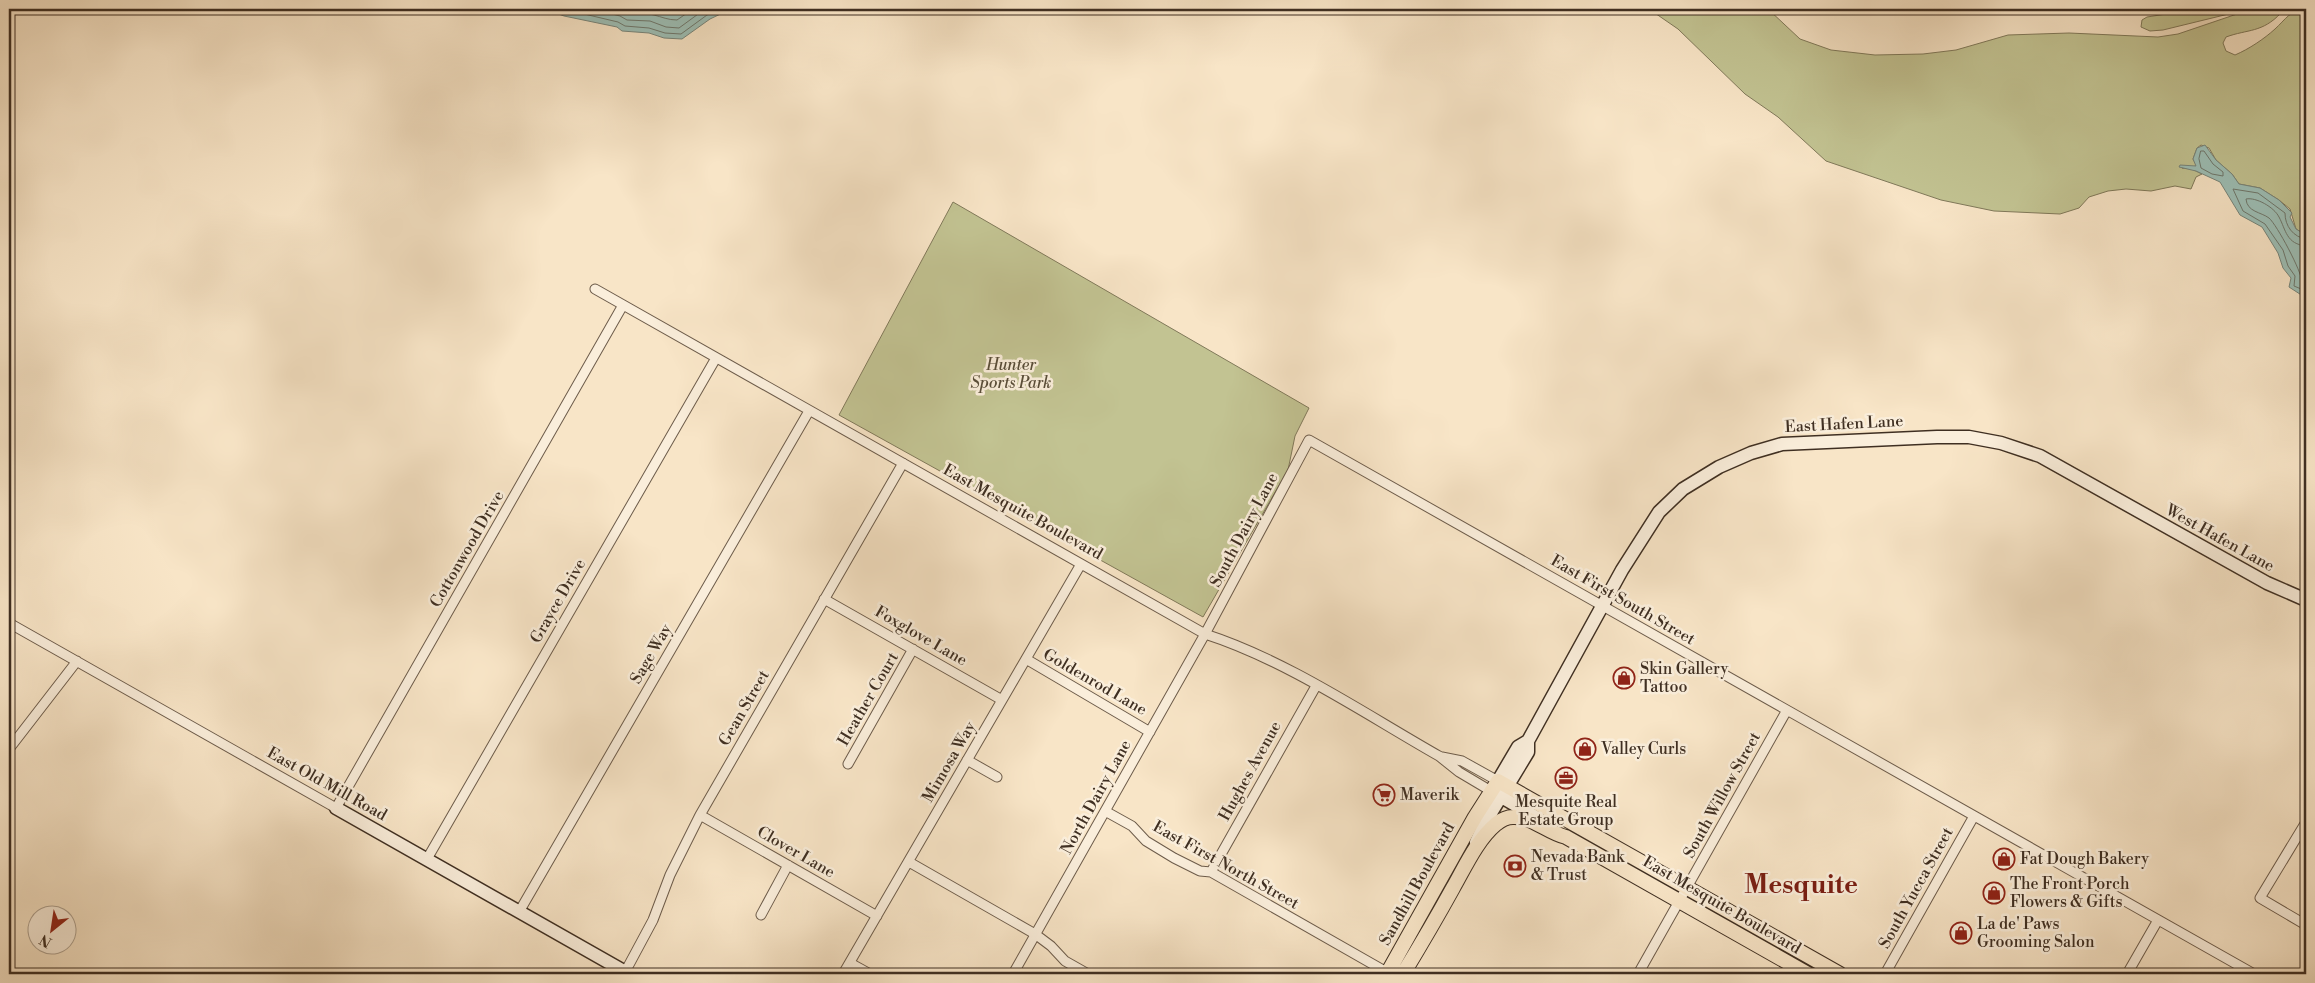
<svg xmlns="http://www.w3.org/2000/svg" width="2315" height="983" viewBox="0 0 2315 983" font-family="'Libre Bodoni',serif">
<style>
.green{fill:#c2c392;stroke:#80795a}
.water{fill:#9dbfb6;stroke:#77857b}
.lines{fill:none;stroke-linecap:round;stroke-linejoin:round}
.shore{stroke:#6e776c;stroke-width:1}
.street-casing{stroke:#6d5c4b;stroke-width:11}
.secondary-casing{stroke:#3f2f22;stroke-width:15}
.primary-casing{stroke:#3f2f22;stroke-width:16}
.street{stroke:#faeedb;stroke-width:9}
.secondary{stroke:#faeedb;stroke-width:12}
.primary{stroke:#f8e5c7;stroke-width:14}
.labels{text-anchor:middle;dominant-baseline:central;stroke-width:5;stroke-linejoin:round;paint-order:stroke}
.park-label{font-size:16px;font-style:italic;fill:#594d38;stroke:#faeedb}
.street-label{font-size:16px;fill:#3f2f22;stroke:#faeedb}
.poi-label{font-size:16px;fill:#3f2f22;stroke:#faeedb;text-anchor:start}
.town-label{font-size:26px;font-weight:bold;fill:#7a1f14;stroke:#faeedb}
</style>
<rect width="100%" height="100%" fill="#f8e5c7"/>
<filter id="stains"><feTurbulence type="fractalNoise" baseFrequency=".004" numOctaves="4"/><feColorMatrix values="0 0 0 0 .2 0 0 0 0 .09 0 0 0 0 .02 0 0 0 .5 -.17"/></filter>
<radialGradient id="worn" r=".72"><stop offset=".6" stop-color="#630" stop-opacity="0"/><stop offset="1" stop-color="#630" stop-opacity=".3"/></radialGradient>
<path class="green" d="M 1649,9 L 1768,9 L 1800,39 L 1831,50 L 1875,55 L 1923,54 L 1956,50 L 2008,35 L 2069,33 L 2158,37 L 2178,34 L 2237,14 L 2280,10 L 2281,13 C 2262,33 2248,29 2226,37 L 2223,43 L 2226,51 L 2235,55 C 2249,49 2264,39 2275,29 C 2285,20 2291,9 2306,9 L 2306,235 L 2296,229 L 2290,209 L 2279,200 L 2260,188 L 2239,184 L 2232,174 L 2216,160 L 2209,148 L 2201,145 L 2197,148 L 2193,159 L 2197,166 L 2182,168 L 2192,169 L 2202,174 L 2196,177 L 2191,189 L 2175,186 L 2151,191 L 2126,189 L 2108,191 L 2089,197 L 2079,208 L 2060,214 L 1994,211 L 1941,200 L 1826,161 L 1778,117 L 1745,94 L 1678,29 Z
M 2183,9 L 2249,9 L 2163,30 L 2150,31 L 2141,27 L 2142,20 L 2147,17 L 2179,12 Z
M 953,202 L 1309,408 L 1295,436 L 1288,470 L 1203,617 L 839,415 Z"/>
<path class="water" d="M 545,9 L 731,9 L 710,19 L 682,39 L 664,38 L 649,33 L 622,31 L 617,27 L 564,16 Z
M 2205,145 L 2216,160 L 2232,174 L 2239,184 L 2260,188 L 2279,200 L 2292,213 L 2290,217 L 2296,229 L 2306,235 L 2306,298 L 2289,287 L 2291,278 L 2283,268 L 2278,253 L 2262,227 L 2240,215 L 2220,182 L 2196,171 L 2179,167 L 2180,165 L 2196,166 L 2193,159 L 2197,148 Z"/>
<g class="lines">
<path class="shore" d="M 563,9 L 618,22 L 625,26 L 649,28 L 665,33 L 681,34 L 707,15 L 722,9
M 592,9 L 620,16 L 627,20 L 650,21 L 666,27 L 679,28 L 705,9
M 623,9 C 633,14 643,12 654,15 C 662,17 668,20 677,20 L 693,9
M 2201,151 L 2204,151 L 2213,164 L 2223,172 L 2223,176 L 2212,174 L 2201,168 L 2199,159 Z
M 2306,239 C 2293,237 2285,226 2285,213 L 2258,193 L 2233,189 L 2243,211 L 2265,224 L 2283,250 L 2288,266 L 2295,276 L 2294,286 L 2306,291
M 2306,246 C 2286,244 2286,230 2279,217 C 2274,207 2256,197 2246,199 C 2247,212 2261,212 2269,218 C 2277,225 2302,272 2302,282 L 2306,284"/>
<g class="street-casing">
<path id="street" d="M 595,289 L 1205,634 C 1286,660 1365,714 1439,756 L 1459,772 L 1491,791
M 824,599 L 1002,700
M 9,623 L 336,808 L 623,305
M 1026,659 L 1150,732
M 9,749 L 77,661
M 1442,757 L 1462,761 L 1498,781
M 967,760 L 997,777
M 848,764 L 913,649
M 1105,811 L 1132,826 L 1146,841 L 1174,858 L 1200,871 L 1211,872 L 1390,974
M 700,815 L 877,916
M 2306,822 L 2260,898 L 2306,925
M 427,859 L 716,358
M 909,862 L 1035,934 L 1051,946 L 1065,961 L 1088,974
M 1211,872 L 1316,686
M 519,912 L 809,411
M 761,915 L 788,865
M 850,963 L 870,974
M 624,974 L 653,920 L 670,875 L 700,815 L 903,463
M 843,974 L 1081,564
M 1013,974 L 1205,634 L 1309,440 L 2254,974
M 1638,974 L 1787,710
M 1885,974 L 1974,816
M 2127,974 L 2158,920"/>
</g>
<g class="secondary-casing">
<path id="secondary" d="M 1498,781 L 1518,747 L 1528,741
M 1493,792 L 1541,820
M 336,808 L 629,974
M 1476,842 L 1485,823 L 1528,752 L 1528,741 L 1622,570 L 1659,512 L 1683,489 L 1719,467 L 1751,453 L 1782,444 L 1937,437 L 1969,437 L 2001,443 L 2040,456 L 2267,583 L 2306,600"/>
</g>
<g class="primary-casing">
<path id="primary" d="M 1387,974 L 1475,817 L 1498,781 L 1840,974
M 1403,974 C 1420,946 1437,917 1453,888 C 1465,867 1477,840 1496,824 C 1501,820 1507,817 1513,817 C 1532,816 1548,833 1566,837 L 1808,974"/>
</g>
<use href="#street" class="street"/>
<use href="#secondary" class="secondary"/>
<use href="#primary" class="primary"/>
</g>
<defs>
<g id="shop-ring" transform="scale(1.125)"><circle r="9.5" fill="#faeedb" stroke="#8f2418" stroke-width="1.5"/><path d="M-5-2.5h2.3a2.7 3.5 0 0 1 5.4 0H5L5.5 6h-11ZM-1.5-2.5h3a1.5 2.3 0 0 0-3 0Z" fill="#8f2418"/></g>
<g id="office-ring" transform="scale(1.125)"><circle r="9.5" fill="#faeedb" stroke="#8f2418" stroke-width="1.5"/><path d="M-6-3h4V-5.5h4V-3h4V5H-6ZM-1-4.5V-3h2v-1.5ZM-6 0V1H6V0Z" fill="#8f2418"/></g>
<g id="supermarket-ring" transform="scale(1.125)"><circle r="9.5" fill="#faeedb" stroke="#8f2418" stroke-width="1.5"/><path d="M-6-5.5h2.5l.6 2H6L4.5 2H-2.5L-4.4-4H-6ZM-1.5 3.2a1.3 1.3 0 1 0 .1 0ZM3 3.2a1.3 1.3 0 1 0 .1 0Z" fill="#8f2418"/></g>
<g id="bank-ring" transform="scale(1.125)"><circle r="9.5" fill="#faeedb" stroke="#8f2418" stroke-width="1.5"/><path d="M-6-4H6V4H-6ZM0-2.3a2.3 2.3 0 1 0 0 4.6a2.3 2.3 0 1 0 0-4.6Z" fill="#8f2418"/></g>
</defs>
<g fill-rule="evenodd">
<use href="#shop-ring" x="1624" y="678"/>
<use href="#shop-ring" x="1585" y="749"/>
<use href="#office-ring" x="1566" y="778"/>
<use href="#supermarket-ring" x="1384" y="795"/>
<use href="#shop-ring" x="2004" y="859"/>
<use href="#bank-ring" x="1515" y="866"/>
<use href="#shop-ring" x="1994" y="893"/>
<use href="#shop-ring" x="1961" y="933"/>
</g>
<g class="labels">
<g class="park-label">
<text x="1011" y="365">Hunter<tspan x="1011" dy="18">Sports Park</tspan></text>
</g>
<g class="street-label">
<text transform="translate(1844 424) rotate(-3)">East Hafen Lane</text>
<text transform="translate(1023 512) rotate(29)">East Mesquite Boulevard</text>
<text transform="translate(1244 530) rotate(-62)">South Dairy Lane</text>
<text transform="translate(2220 538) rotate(29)">West Hafen Lane</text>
<text transform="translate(467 549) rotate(-60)">Cottonwood Drive</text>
<text transform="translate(1623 600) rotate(30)">East First South Street</text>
<text transform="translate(558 601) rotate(-60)">Grayce Drive</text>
<text transform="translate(921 636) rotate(30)">Foxglove Lane</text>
<text transform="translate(651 654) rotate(-60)">Sage Way</text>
<text transform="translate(1095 682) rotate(30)">Goldenrod Lane</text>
<text transform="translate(868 699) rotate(-60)">Heather Court</text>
<text transform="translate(744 708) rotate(-60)">Gean Street</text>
<text transform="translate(949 762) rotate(-60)">Mimosa Way</text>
<text transform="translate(1250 771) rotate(-61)">Hughes Avenue</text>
<text transform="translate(327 784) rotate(29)">East Old Mill Road</text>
<text transform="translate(1722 795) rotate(-61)">South Willow Street</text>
<text transform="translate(1096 797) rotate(-61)">North Dairy Lane</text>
<text transform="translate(796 852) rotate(30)">Clover Lane</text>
<text transform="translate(1226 865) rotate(29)">East First North Street</text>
<text transform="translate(1417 884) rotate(-61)">Sandhill Boulevard</text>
<text transform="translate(1916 888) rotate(-61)">South Yucca Street</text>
<text transform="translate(1722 905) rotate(30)">East Mesquite Boulevard</text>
</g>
<g class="poi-label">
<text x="1640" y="669">Skin Gallery<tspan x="1640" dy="18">Tattoo</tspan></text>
<text x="1601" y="749">Valley Curls</text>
<text x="1400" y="795">Maverik</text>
<text x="1566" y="802" text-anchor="middle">Mesquite Real<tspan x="1566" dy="18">Estate Group</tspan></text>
<text x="1531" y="857">Nevada Bank<tspan x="1531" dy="18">&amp; Trust</tspan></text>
<text x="2020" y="859">Fat Dough Bakery</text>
<text x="2010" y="884">The Front Porch<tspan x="2010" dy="18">Flowers &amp; Gifts</tspan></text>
<text x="1977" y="924">La de' Paws<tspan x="1977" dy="18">Grooming Salon</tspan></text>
</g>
<g class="town-label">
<text x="1801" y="885">Mesquite</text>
</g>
</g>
<rect width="2315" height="983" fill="none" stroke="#f8e5c7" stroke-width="30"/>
<rect x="10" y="10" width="2295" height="963" fill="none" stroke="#3f2f22" stroke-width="2.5"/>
<rect x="15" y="15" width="2285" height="953" fill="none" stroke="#3f2f22"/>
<g transform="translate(52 930) rotate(210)"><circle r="24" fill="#faeedb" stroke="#afa291"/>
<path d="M0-4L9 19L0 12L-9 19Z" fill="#8f2418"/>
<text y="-8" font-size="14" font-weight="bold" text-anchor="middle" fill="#3f2f22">N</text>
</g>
<rect width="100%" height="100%" filter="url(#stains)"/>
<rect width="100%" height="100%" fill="url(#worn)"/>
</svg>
